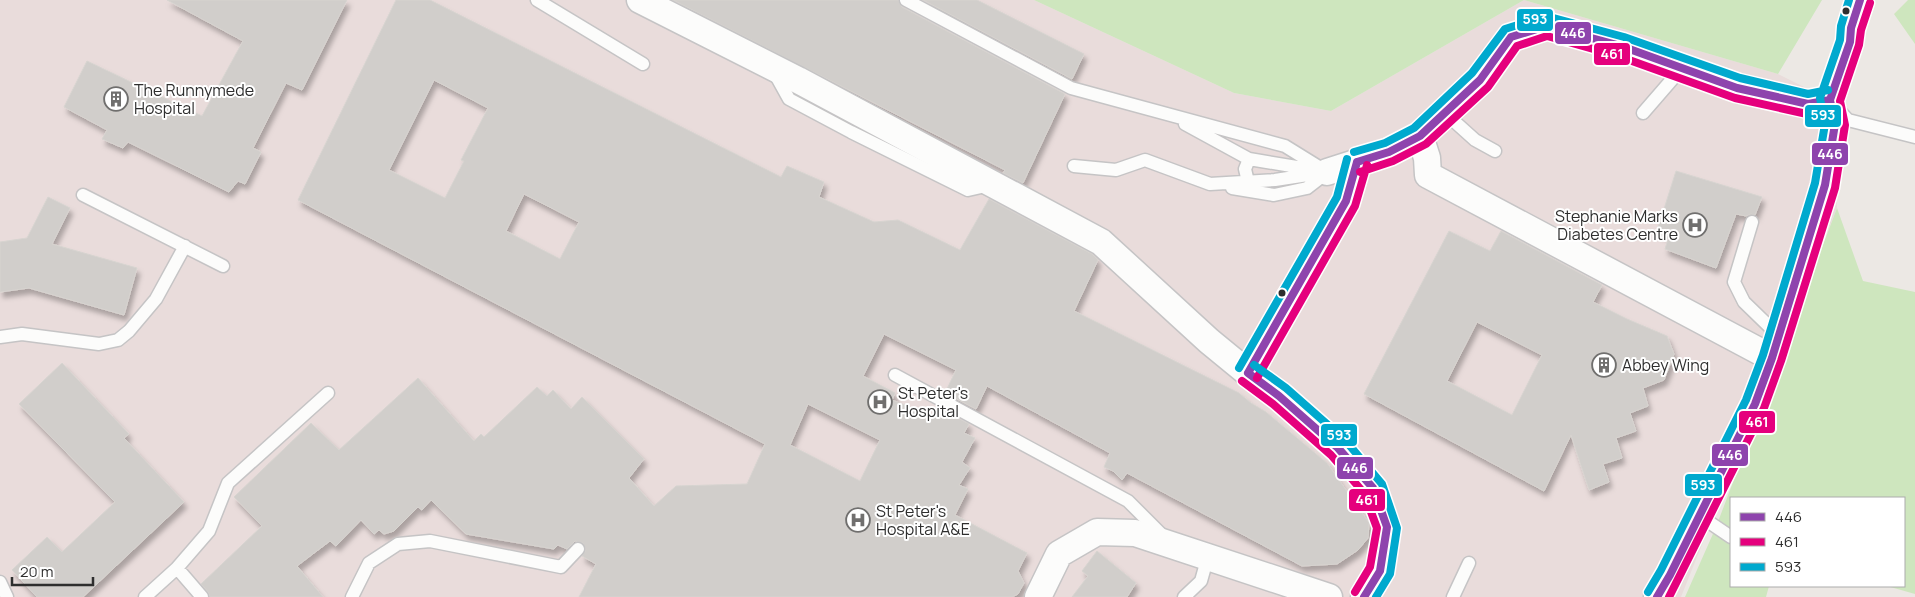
<svg xmlns="http://www.w3.org/2000/svg" width="1915" height="597" viewBox="0 0 1915 597" font-family="Manrope,sans-serif">
<style>
.medical{fill:#e9dcdb}
.green{fill:#cee6be}
.building{fill:#d1cecb;stroke:#d7d4d0;fill-rule:evenodd;filter:url(#shadow)}
.lines{fill:none;stroke-linecap:round;stroke-linejoin:round}
.lane-casing{stroke:#c5c4c5;stroke-width:15}
.street-casing{stroke:#c5c4c5;stroke-width:29}
.lane{stroke:#fcfcfb;stroke-width:12}
.street{stroke:#fcfcfb;stroke-width:26}
.bus-1-casing{stroke:#fff;stroke-width:11}
.bus-2-casing{stroke:#fff;stroke-width:11}
.bus-3-casing{stroke:#fff;stroke-width:11}
.bus-1{stroke:#8e44ad;stroke-width:8}
.bus-2{stroke:#e5007d;stroke-width:8}
.bus-3{stroke:#00a9ce;stroke-width:8}
.bus-dot{fill:#2e2e2e;stroke:#fff;stroke-width:2}
.labels{text-anchor:middle;dominant-baseline:central;stroke-width:4;stroke-linejoin:round;paint-order:stroke}
.poi-label{font-size:16px;fill:#2e2e2e;stroke:#fff;text-anchor:start}
.line-badge{stroke:#fff;stroke-width:2}
.badge-label{font-size:14px;text-anchor:middle;font-weight:bold;fill:#fff}
</style>
<defs>
<filter id="shadow"><feDropShadow dx="3" dy="5.5" stdDeviation="2.5" flood-color="#0004"/></filter>
</defs>
<rect width="100%" height="100%" fill="#ece8e4"/>
<path class="medical" d="M 0,0 L 1034,0 L 1234,93 L 1331,111 L 1524,0 L 1778,74 L 1830,100 L 1837,208 L 1681,597 L 0,597 Z"/>
<path class="green" d="M 1034,0 L 1822,0 L 1778,74 L 1524,0 L 1331,111 L 1234,93 Z
M 1908,0 L 1915,0 L 1915,44 L 1894,14 Z
M 1837,208 L 1863,281 L 1915,292 L 1915,594 L 1887,586 L 1904,586 L 1904,498 L 1731,498 L 1731,586 L 1769,586 L 1766,597 L 1685,597 L 1716,527 Z"/>
<path class="building" d="M 167,0 L 347,0 L 302,90 L 286,83 L 253,148 L 261,152 L 245,184 L 238,181 L 229,192 L 128,142 L 123,148 L 102,139 L 107,130 L 64,107 L 87,61 L 202,116 L 243,41 Z
M 396,0 L 430,0 L 781,177 L 787,166 L 824,182 L 819,197 L 874,222 L 898,220 L 960,250 L 989,199 L 1092,254 L 1098,260 L 1074,311 L 1239,393 L 1251,403 L 1266,412 L 1327,463 L 1369,523 L 1368,538 L 1358,550 L 1337,564 L 1302,566 L 1127,473 L 1122,480 L 1113,471 L 1104,467 L 1110,453 L 987,386 L 976,409 L 945,393 L 956,370 L 884,334 L 863,376 L 895,393 L 892,400 L 933,416 L 938,407 L 969,424 L 964,433 L 975,438 L 962,462 L 970,468 L 959,485 L 968,489 L 955,515 L 1027,553 L 1018,571 L 1024,583 L 1018,594 L 1012,597 L 579,597 L 596,564 L 582,556 L 586,550 L 583,543 L 575,541 L 567,549 L 558,545 L 554,549 L 466,534 L 431,500 L 422,510 L 418,507 L 394,531 L 384,534 L 379,530 L 374,534 L 361,520 L 336,546 L 330,541 L 297,566 L 323,597 L 210,597 L 208,592 L 201,584 L 262,526 L 234,497 L 311,423 L 339,450 L 418,378 L 474,441 L 481,434 L 484,437 L 537,387 L 547,396 L 553,390 L 571,409 L 582,397 L 644,459 L 629,478 L 654,506 L 676,486 L 747,484 L 765,444 L 298,200 ZM 434,80 L 488,108 L 461,160 L 464,161 L 445,198 L 389,170 ZM 524,194 L 579,222 L 560,259 L 506,231 ZM 808,404 L 880,440 L 860,481 L 790,445 Z
M 673,0 L 898,0 L 902,7 L 1065,94 L 1023,183 L 1003,173 L 1005,170 Z
M 923,0 L 977,0 L 1084,54 L 1072,79 Z
M 1676,171 L 1762,197 L 1755,215 L 1751,214 L 1746,216 L 1736,214 L 1716,268 L 1665,249 L 1669,236 L 1657,231 Z
M 48,197 L 70,208 L 52,244 L 137,268 L 124,315 L 29,288 L 0,292 L 0,242 L 27,238 Z
M 1449,231 L 1490,251 L 1501,231 L 1602,285 L 1593,302 L 1627,319 L 1667,336 L 1674,354 L 1664,380 L 1643,388 L 1648,406 L 1630,413 L 1636,431 L 1616,438 L 1622,458 L 1603,464 L 1609,482 L 1589,490 L 1571,435 L 1544,491 L 1364,394 ZM 1477,322 L 1542,355 L 1512,415 L 1447,381 Z
M 62,363 L 129,434 L 124,438 L 184,502 L 83,597 L 37,597 L 12,570 L 47,537 L 62,552 L 115,502 L 19,404 Z
M 1097,551 L 1136,583 L 1127,597 L 1072,597 L 1088,576 L 1082,571 Z"/>
<g class="lines">
<g class="lane-casing">
<path id="lane" d="M 537,0 L 643,64
M 906,0 L 1071,88 L 1285,146 L 1327,172
M 774,72 L 789,99 L 851,132 L 968,190 L 990,185
M 1836,107 L 1848,120 L 1915,137
M 1445,113 L 1475,140 L 1495,151
M 1643,113 L 1682,68
M 1185,124 L 1249,159 L 1315,170
M 1074,166 L 1116,170 L 1145,160 L 1210,184 L 1275,180 L 1327,172
M 1248,182 L 1245,169 L 1249,159
M 1232,188 L 1274,195 L 1307,188 L 1325,174
M 83,195 L 223,266
M 1752,222 L 1734,282 L 1744,302 L 1778,335
M 0,337 L 22,334 L 99,344 L 118,340 L 129,331 L 156,299 L 185,246
M 1248,373 L 1346,201 L 1357,162
M 895,375 L 1128,501 L 1162,535
M 1700,516 L 1731,537
M 177,568 L 202,597
M 0,582 L 7,597
M 145,597 L 177,568 L 209,531 L 228,483 L 328,393
M 352,597 L 369,563 L 398,544 L 430,541 L 561,567 L 578,549
M 1184,597 L 1201,581 L 1208,556
M 1453,597 L 1469,563"/>
</g>
<g class="street-casing">
<path id="street" d="M 640,0 L 798,80 L 1101,242 L 1209,341 L 1248,373 L 1279,396 L 1338,448 L 1373,488 L 1387,527 L 1380,571 L 1364,597
M 1420,136 L 1427,158 L 1428,175 L 1772,358
M 1327,172 L 1389,152 L 1420,136 L 1480,80 L 1511,37 L 1547,26 L 1621,46 L 1737,88 L 1808,104 L 1830,100
M 1038,597 L 1059,554 L 1097,532 L 1135,533 L 1329,597
M 1657,597 L 1670,575 L 1755,404 L 1772,358 L 1825,185 L 1835,124 L 1830,100 L 1850,42 L 1851,28 L 1860,0"/>
</g>
<use href="#lane" class="lane"/>
<use href="#street" class="street"/>
<g class="bus-1-casing">
<path id="bus-1" d="M 1357,162 L 1389,152 L 1420,136 L 1480,80 L 1511,37 L 1547,26 L 1621,46 L 1737,88 L 1808,104 L 1830,100
M 1248,373 L 1279,396 L 1338,448 L 1373,488 L 1387,527 L 1380,571 L 1364,597
M 1248,373 L 1346,201 L 1357,162
M 1657,597 L 1670,575 L 1755,404 L 1772,358 L 1825,185 L 1835,124 L 1830,100 L 1850,42 L 1851,28 L 1860,0"/>
</g>
<g class="bus-2-casing">
<path id="bus-2" d="M 1360,172 L 1393,161 L 1426,144 L 1488,87 L 1517,46 L 1547,36 L 1618,56 L 1735,98 L 1807,114 L 1832,110
M 1257,378 L 1355,206 L 1367,165
M 1242,381 L 1273,404 L 1331,455 L 1364,493 L 1377,528 L 1370,567 L 1355,592
M 1669,597 L 1764,408 L 1781,361 L 1835,188 L 1845,125 L 1840,101 L 1859,45 L 1861,30 L 1870,3"/>
</g>
<g class="bus-3-casing">
<path id="bus-3" d="M 1354,152 L 1385,143 L 1414,128 L 1472,73 L 1505,29 L 1546,16 L 1624,37 L 1740,78 L 1808,94 L 1828,90
M 1254,365 L 1286,388 L 1345,440 L 1382,484 L 1397,528 L 1390,574 L 1376,597
M 1239,368 L 1337,197 L 1347,159
M 1648,592 L 1661,570 L 1746,400 L 1763,355 L 1815,183 L 1825,124 L 1820,98 L 1840,40 L 1841,26 L 1849,0"/>
</g>
<use href="#bus-1" class="bus-1"/>
<use href="#bus-2" class="bus-2"/>
<use href="#bus-3" class="bus-3"/>
</g>
<defs>
<g id="building-ring" transform="scale(1.25)"><circle r="9.5" fill="#fff" stroke="#706f6e" stroke-width="1.5"/><path d="M-4-6H4V6H1V3H-1V6H-4ZM-2.5-4.3h1.7v1.8h-1.7ZM.8-4.3h1.7v1.8H.8ZM-2.5-1h1.7V.8h-1.7ZM.8-1h1.7V.8H.8Z" fill="#706f6e"/></g>
<g id="hospital-ring" transform="scale(1.25)"><circle r="9.5" fill="#fff" stroke="#706f6e" stroke-width="1.5"/><path d="M-5-5h3v3.5h4V-5h3V5h-3V1.5h-4V5h-3Z" fill="#706f6e"/></g>
</defs>
<g fill-rule="evenodd">
<use href="#building-ring" x="116" y="99"/>
<use href="#hospital-ring" x="1695" y="225"/>
<use href="#building-ring" x="1604" y="365"/>
<use href="#hospital-ring" x="880" y="402"/>
<use href="#hospital-ring" x="858" y="520"/>
</g>
<g class="bus-dot">
<circle cx="1846" cy="11" r="4.5"/>
<circle cx="1282" cy="293" r="4.5"/>
</g>
<g class="labels">
<g class="poi-label">
<text x="134" y="90">The Runnymede<tspan x="134" dy="18">Hospital</tspan></text>
<text x="1678" y="216" text-anchor="end">Stephanie Marks<tspan x="1678" dy="18">Diabetes Centre</tspan></text>
<text x="1622" y="365">Abbey Wing</text>
<text x="898" y="393">St Peter's<tspan x="898" dy="18">Hospital</tspan></text>
<text x="876" y="511">St Peter's<tspan x="876" dy="18">Hospital A&amp;E</tspan></text>
</g>
</g>
<g class="line-badge">
<rect x="1516" y="8" width="38" height="24" rx="5" fill="#00a9ce"/>
<rect x="1554" y="21" width="38" height="24" rx="5" fill="#8e44ad"/>
<rect x="1593" y="42" width="38" height="24" rx="5" fill="#e5007d"/>
<rect x="1804" y="104" width="38" height="24" rx="5" fill="#00a9ce"/>
<rect x="1811" y="142" width="38" height="24" rx="5" fill="#8e44ad"/>
<rect x="1738" y="410" width="38" height="24" rx="5" fill="#e5007d"/>
<rect x="1320" y="423" width="38" height="24" rx="5" fill="#00a9ce"/>
<rect x="1711" y="443" width="38" height="24" rx="5" fill="#8e44ad"/>
<rect x="1336" y="456" width="38" height="24" rx="5" fill="#8e44ad"/>
<rect x="1684" y="473" width="39" height="24" rx="5" fill="#00a9ce"/>
<rect x="1348" y="488" width="38" height="24" rx="5" fill="#e5007d"/>
</g>
<g class="badge-label">
<text x="1535" y="24">593</text>
<text x="1573" y="38">446</text>
<text x="1612" y="59">461</text>
<text x="1823" y="120">593</text>
<text x="1830" y="159">446</text>
<text x="1757" y="427">461</text>
<text x="1339" y="440">593</text>
<text x="1730" y="460">446</text>
<text x="1355" y="473">446</text>
<text x="1703" y="490">593</text>
<text x="1367" y="505">461</text>
</g>
<rect x="1730" y="497" width="175" height="90" fill="#ffffff" stroke="#ababab"/>
<rect x="1740" y="513" width="25" height="8" fill="#8e44ad" stroke="#ababab"/>
<text x="1775" y="522" font-size="15" fill="#2e2e2e">446</text>
<rect x="1740" y="538" width="25" height="8" fill="#e5007d" stroke="#ababab"/>
<text x="1775" y="547" font-size="15" fill="#2e2e2e">461</text>
<rect x="1740" y="563" width="25" height="8" fill="#00a9ce" stroke="#ababab"/>
<text x="1775" y="572" font-size="15" fill="#2e2e2e">593</text>
<path d="M12 577v8h81v-8" fill="none" stroke="#2e2e2e" stroke-width="2.5"/>
<text x="20" y="577" font-size="15" fill="#2e2e2e" stroke="#ffffff" stroke-width="4" paint-order="stroke">20 m</text>
</svg>
